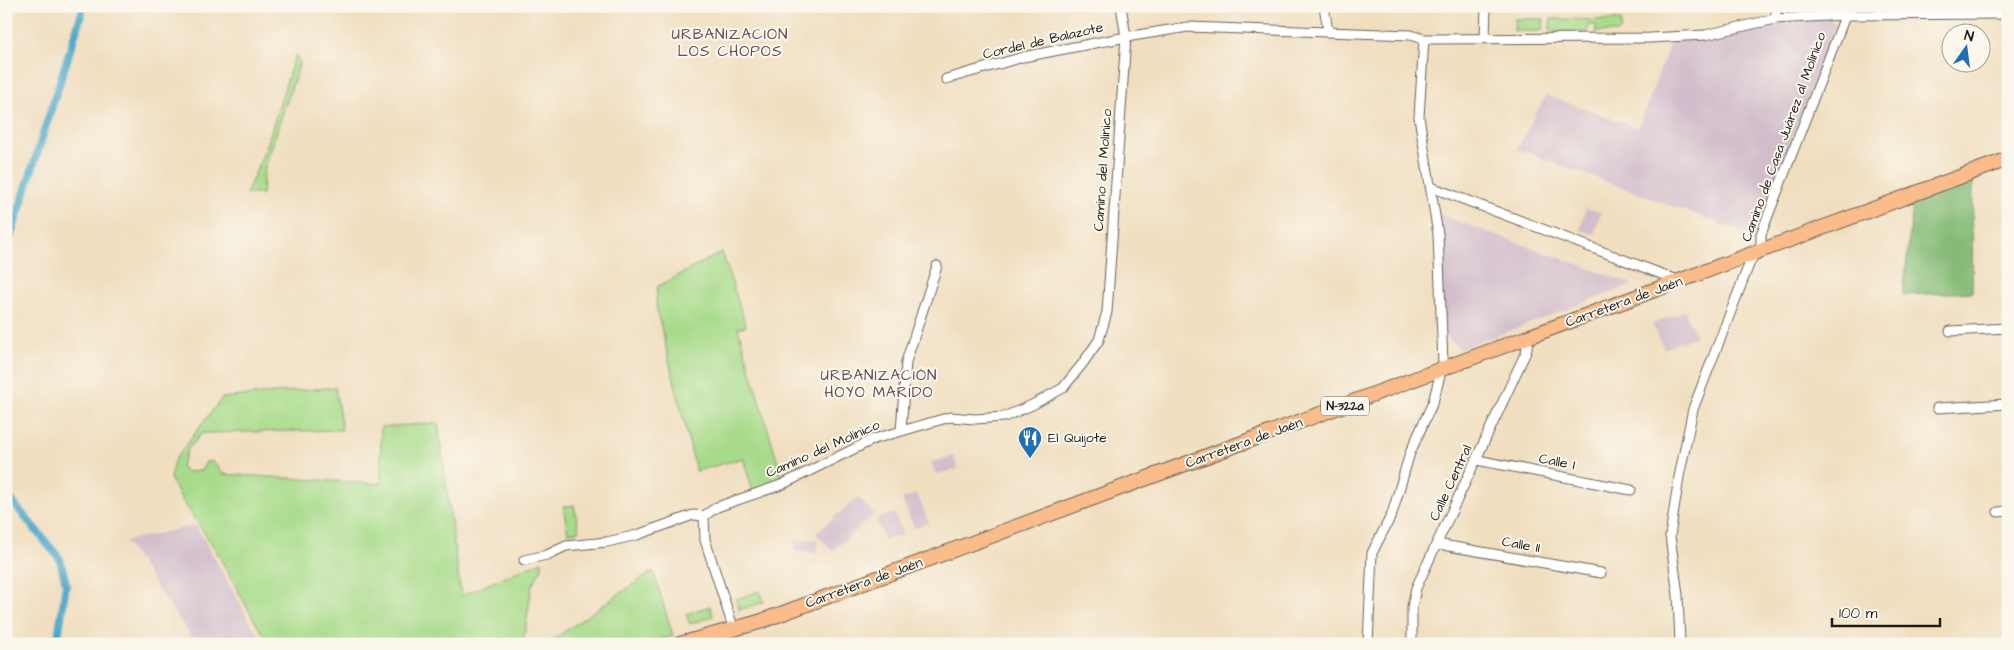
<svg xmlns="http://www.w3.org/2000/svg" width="2014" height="650" viewBox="0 0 2014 650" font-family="'Architects Daughter',sans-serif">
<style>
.industrial{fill:#d1bdcb}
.green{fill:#a7db8a;stroke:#627c53}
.forest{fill:#85bb76;stroke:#506c49}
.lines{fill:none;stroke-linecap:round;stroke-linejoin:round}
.canal{stroke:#4ba8ca;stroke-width:8}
.minor-casing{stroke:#666055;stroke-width:11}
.highway-casing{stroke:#666055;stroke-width:16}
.minor{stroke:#fff;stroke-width:9}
.highway{stroke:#f9bc8a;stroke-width:14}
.labels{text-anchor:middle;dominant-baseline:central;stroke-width:4;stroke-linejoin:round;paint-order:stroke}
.shield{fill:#fbf7ec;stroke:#5f5e5a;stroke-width:1}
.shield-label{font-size:12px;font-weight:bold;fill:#1c1c1c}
.street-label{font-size:14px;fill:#1c1c1c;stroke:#fbf7ec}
.poi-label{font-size:14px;fill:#1c1c1c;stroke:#fbf7ec;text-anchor:start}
.neighbourhood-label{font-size:15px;letter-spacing:1px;fill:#604d58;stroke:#fbf7ec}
</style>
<rect width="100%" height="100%" fill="#fbf7ec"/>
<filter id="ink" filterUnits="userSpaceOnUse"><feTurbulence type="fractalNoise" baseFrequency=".02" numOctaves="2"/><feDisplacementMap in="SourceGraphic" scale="10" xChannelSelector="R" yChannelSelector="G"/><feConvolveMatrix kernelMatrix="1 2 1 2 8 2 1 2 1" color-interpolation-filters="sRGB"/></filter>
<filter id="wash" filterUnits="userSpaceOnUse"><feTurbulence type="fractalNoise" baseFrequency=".0096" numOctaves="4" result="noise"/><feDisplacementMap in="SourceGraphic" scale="20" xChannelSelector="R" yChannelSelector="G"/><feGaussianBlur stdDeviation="1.12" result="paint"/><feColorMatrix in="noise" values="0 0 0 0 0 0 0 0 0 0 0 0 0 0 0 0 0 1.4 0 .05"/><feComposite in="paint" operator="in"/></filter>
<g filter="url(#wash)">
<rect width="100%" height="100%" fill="#f0debf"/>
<path class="industrial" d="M 1818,20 L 1829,20 L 1836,24 L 1754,236 L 1517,149 L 1546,95 L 1638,128 L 1671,41 L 1706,38 L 1780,23 Z
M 1586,208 L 1601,212 L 1594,234 L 1580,230 Z
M 1437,214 L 1630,283 L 1632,285 L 1461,349 L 1445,336 Z
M 1685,311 L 1696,336 L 1664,349 L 1652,324 Z
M 954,456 L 958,469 L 936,474 L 931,462 Z
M 917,494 L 929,523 L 914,528 L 902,499 Z
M 858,497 L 874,514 L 832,551 L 816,533 Z
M 895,513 L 903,535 L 884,540 L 876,519 Z
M 196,525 L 253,627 L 266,644 L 196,644 L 125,541 Z
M 817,539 L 817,552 L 795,552 L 795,540 Z"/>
<path class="green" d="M 1515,19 L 1544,19 L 1543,29 L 1540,31 L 1514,31 Z
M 1551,19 L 1621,20 L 1621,29 L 1619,32 L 1596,32 L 1596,25 L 1588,25 L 1588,32 L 1554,32 L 1550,29 Z
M 295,55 L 300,62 L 264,170 L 262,194 L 246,194 L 266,148 Z
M 722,252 L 746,326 L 738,328 L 783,480 L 753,492 L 743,458 L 696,471 L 656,306 L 657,287 Z
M 335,387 L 342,430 L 202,433 L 187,451 L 181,467 L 187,472 L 201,471 L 206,462 C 214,459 218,468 223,474 L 381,484 L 381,427 L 438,423 L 461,596 L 542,561 L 542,568 L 532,585 L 523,644 L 271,644 L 257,625 L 214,547 L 182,500 L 170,478 L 174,461 L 222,398 Z
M 574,505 L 579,531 L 568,533 L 563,507 Z
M 653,571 L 673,636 L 643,644 L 546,644 Z
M 760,591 L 764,602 L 739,610 L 736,599 Z
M 710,606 L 713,616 L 690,624 L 686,614 Z"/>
<path class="forest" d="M 1973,181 L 1972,292 L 1903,295 L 1913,204 Z"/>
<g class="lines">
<path class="canal" d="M 6,251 L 84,6
M 6,494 L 60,559 L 66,584 L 57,644"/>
</g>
</g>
<g filter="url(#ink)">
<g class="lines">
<g class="minor-casing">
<path id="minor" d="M 1324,6 L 1328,31
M 1775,19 L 1777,6
M 1485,38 L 1486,6
M 946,79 L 1023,57 L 1126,37 L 1188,27 L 1411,35 L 1424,39 L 1650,38 L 1705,35 L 1775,19 L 1844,15 L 2008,14
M 1431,187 L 1680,281
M 1950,331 L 2008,328
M 1937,408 L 2008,404
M 901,431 L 906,362 L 937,266
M 1477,460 L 1631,490
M 1998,512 L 2008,511
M 1437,544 L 1601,573
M 524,560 L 547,555 L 566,546 L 607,542 L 637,535 L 693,515 L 704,516
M 734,630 L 705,540 L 704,516 L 717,507 L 781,485 L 874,439 L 950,417 L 975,419 L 1004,417 L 1032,405 L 1063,388 L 1083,363 L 1099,340 L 1107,312 L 1126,37 L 1121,6
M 1368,644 L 1372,553 L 1392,514 L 1410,453 L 1433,402 L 1443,364 L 1438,234 L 1419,117 L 1424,39
M 1412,644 L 1412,607 L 1416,588 L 1526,352 L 1529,337
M 1680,644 L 1678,595 L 1670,536 L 1679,477 L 1693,409 L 1750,262 L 1761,244 L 1761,234 L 1849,6"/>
</g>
<g class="highway-casing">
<path id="highway" d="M 680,644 L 759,622 L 2008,159"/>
</g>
<use href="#minor" class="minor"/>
<use href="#highway" class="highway"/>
</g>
</g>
<defs>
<g id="restaurant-pin" transform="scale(1.25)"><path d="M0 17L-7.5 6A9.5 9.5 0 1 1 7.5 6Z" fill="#1f6fb2" stroke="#fbf7ec"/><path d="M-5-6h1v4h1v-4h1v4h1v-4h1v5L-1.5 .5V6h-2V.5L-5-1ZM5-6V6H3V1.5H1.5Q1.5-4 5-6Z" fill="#fff"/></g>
</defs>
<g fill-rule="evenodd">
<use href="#restaurant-pin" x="1030" y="438"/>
</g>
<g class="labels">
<rect class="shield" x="1321" y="396.5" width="48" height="19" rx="4"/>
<g class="shield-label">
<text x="1345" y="406">N-322a</text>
</g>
<g class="street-label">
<text transform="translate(1043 41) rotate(-13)">Cordel de Balazote</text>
<text transform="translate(1784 137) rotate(-70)">Camino de Casa Juárez al Molinico</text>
<text transform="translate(1103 170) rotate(-86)">Camino del Molinico</text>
<text transform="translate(1624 302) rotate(-20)">Carretera de Jaén</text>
<text transform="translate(1244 443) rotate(-20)">Carretera de Jaén</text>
<text transform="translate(823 449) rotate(-24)">Camino del Molinico</text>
<text transform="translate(1557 462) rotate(11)">Calle I</text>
<text transform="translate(1451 483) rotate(-65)">Calle Central</text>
<text transform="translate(1521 545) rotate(10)">Calle II</text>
<text transform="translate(864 583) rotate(-20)">Carretera de Jaén</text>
</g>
<g class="poi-label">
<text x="1048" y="438">El Quijote</text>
</g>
<g class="neighbourhood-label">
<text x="730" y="34">URBANIZACIÓN<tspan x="730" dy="17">LOS CHOPOS</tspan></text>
<text x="879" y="375">URBANIZACIÓN<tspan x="879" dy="17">HOYO MARIDO</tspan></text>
</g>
</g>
<rect width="2014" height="650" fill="none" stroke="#fbf7ec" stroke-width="25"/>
<g transform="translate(1966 48) rotate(14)"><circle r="24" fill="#fbf7ec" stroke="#a29f99"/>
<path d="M0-4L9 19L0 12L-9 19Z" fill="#1f6fb2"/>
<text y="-8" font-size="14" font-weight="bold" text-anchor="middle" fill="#1c1c1c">N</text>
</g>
<path d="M1832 618v8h108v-8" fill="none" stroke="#1c1c1c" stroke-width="2.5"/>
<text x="1839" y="618" font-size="15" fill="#1c1c1c" stroke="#fbf7ec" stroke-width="4" paint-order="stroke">100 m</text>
</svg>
